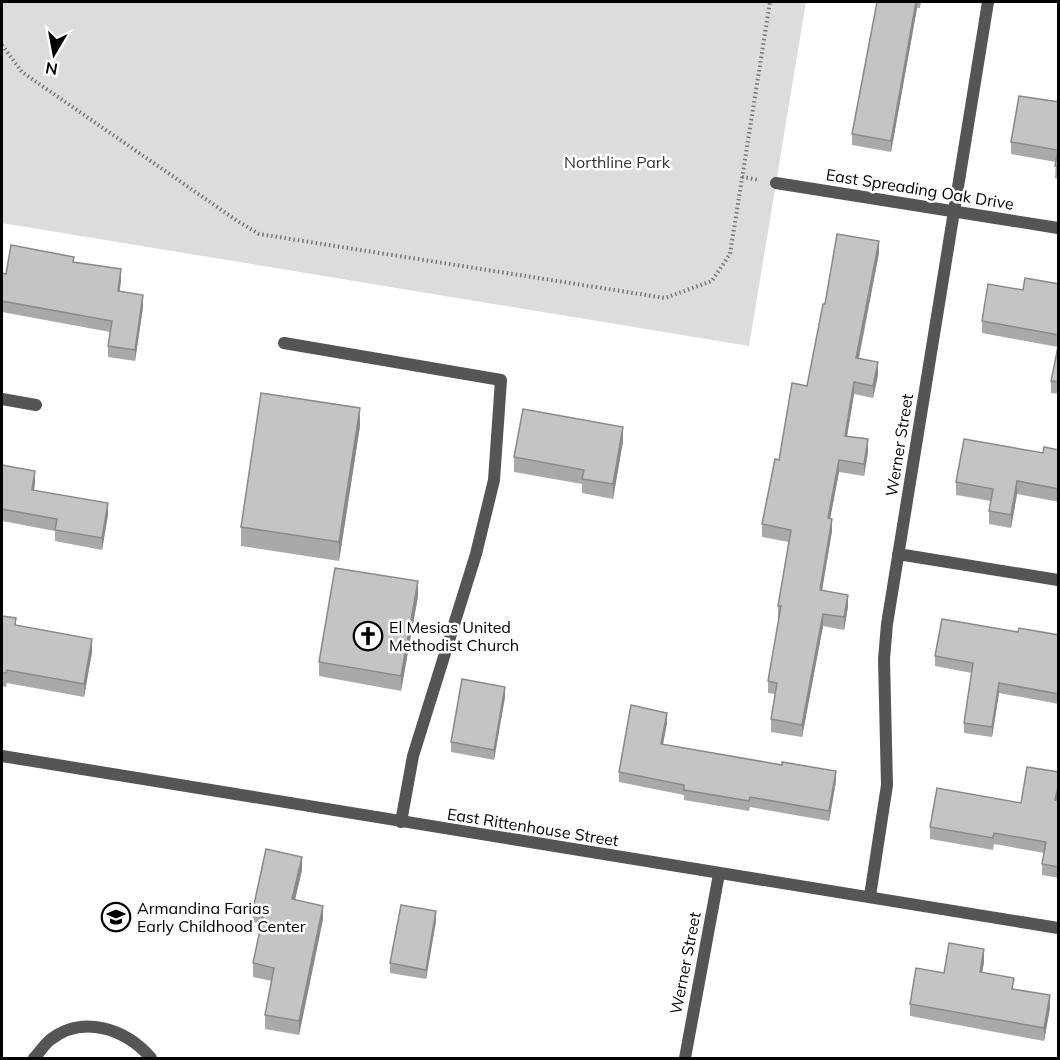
<svg xmlns="http://www.w3.org/2000/svg" width="1060" height="1060" viewBox="0 0 1060 1060" font-family="Mulish,sans-serif">
<style>
.green{fill:#dcdcdc}
.lines{fill:none;stroke-linecap:round;stroke-linejoin:round}
.path{stroke:#777;stroke-width:4;stroke-dasharray:1.5 3;stroke-linecap:butt}
.service{stroke:#555;stroke-width:12}
.minor{stroke:#555;stroke-width:12}
.tertiary{stroke:#555;stroke-width:12}
.wall{fill:#a9a9a9}
.shaded-wall{fill:#898989}
.building{fill:#c4c4c4;stroke:#898989;stroke-width:1.5}
.labels{text-anchor:middle;dominant-baseline:central;stroke-width:5;stroke-linejoin:round;paint-order:stroke}
.park-label{font-size:16px;fill:#333;stroke:#fff}
.street-label{font-size:16px;fill:#000;stroke:#fff}
.poi-label{font-size:16px;fill:#000;stroke:#fff;text-anchor:start}
</style>
<rect width="100%" height="100%" fill="#fff"/>
<path class="green" d="M 2,2 L 806,2 L 749,346 L 2,223 Z"/>
<g class="lines">
<path class="path" d="M 2,45 L 22,72 L 236,220 L 259,234 L 665,298 L 712,281 L 730,254 L 770,2
M 742,177 L 759,180"/>
<path class="service" d="M 284,343 L 501,380 L 494,480 L 476,554 L 413,756 L 401,822
M 34,1058 C 39,1053 44,1045 50,1040 C 83,1014 126,1029 151,1058"/>
<path class="minor" d="M 776,183 L 1058,228
M 2,399 L 36,405
M 898,554 L 1058,580
M 870,896 L 887,785 L 884,659 L 887,624 L 988,2
M 685,1058 L 719,874"/>
<path class="tertiary" d="M 2,756 L 1058,928"/>
</g>
<path class="wall" d="M 877,2 L 921,2 L 920,8 L 917,8 L 891,152 L 852,145 L 852,134 Z
M 1059,102 L 1059,179 L 1055,178 L 1056,162 L 1011,154 L 1011,142 Z
M 879,253 L 859,359 L 878,375 L 873,398 L 854,394 L 847,436 L 868,452 L 864,476 L 839,472 L 830,518 L 832,531 L 822,590 L 848,607 L 844,630 L 823,626 L 802,737 L 771,732 L 771,719 L 775,694 L 768,693 L 768,681 L 779,618 L 778,618 L 778,606 L 789,542 L 762,537 L 762,524 L 779,460 L 807,386 L 825,304 Z
M 74,262 L 121,281 L 119,292 L 143,307 L 135,361 L 108,357 L 108,346 L 110,332 L 2,312 L 2,273 L 6,274 Z
M 1059,284 L 1059,394 L 1051,393 L 1051,381 L 1058,347 L 982,333 L 982,321 L 1023,290 Z
M 360,426 L 339,561 L 241,546 L 241,527 Z
M 623,441 L 613,499 L 582,493 L 582,484 L 514,472 L 514,457 Z
M 1059,450 L 1059,502 L 1017,494 L 1011,528 L 989,524 L 989,511 L 991,501 L 956,495 L 956,482 L 1043,453 Z
M 2,465 L 35,483 L 34,490 L 108,515 L 102,550 L 55,541 L 55,531 L 2,521 Z
M 418,596 L 401,691 L 319,676 L 319,662 Z
M 2,616 L 16,625 L 92,652 L 84,697 L 7,683 L 6,687 L 2,686 Z
M 1018,632 L 1059,635 L 1059,704 L 999,693 L 992,737 L 964,733 L 964,723 L 972,673 L 935,666 L 935,656 Z
M 505,697 L 494,760 L 451,752 L 451,742 Z
M 667,723 L 663,744 L 836,781 L 829,821 L 750,807 L 749,811 L 684,800 L 684,795 L 619,782 L 619,772 Z
M 1059,772 L 1059,794 L 1057,800 L 1059,801 L 1059,878 L 1042,875 L 1042,864 L 1044,853 L 994,844 L 993,850 L 930,839 L 930,827 L 1021,803 Z
M 302,870 L 295,900 L 323,919 L 299,1035 L 265,1029 L 265,1015 L 272,981 L 253,977 L 253,963 L 261,924 L 253,922 L 253,909 Z
M 436,921 L 426,979 L 390,973 L 390,963 Z
M 984,962 L 982,972 L 1050,1008 L 1044,1041 L 910,1016 L 910,1004 L 944,973 Z"/>
<path class="shaded-wall" d="M 916,2 L 917,2 L 917,8 L 891,152 L 891,141 Z
M 879,241 L 879,253 L 856,370 L 856,358 Z
M 121,269 L 121,281 L 118,303 L 118,291 Z
M 143,295 L 143,307 L 135,361 L 135,350 Z
M 878,362 L 878,375 L 873,398 L 873,386 Z
M 854,382 L 854,394 L 845,448 L 845,436 Z
M 360,408 L 360,426 L 339,561 L 339,542 Z
M 623,427 L 623,441 L 613,499 L 613,484 Z
M 868,439 L 868,452 L 864,476 L 864,464 Z
M 839,460 L 839,472 L 828,530 L 828,518 Z
M 35,471 L 35,483 L 32,501 L 32,490 Z
M 1017,481 L 1017,494 L 1011,528 L 1011,515 Z
M 108,503 L 108,515 L 102,550 L 102,538 Z
M 832,519 L 832,531 L 820,602 L 820,590 Z
M 418,581 L 418,596 L 401,691 L 401,676 Z
M 848,595 L 848,607 L 844,630 L 844,617 Z
M 823,614 L 823,626 L 802,737 L 802,725 Z
M 92,639 L 92,652 L 84,697 L 84,684 Z
M 999,683 L 999,693 L 992,737 L 992,727 Z
M 505,687 L 505,697 L 494,760 L 494,750 Z
M 667,713 L 667,723 L 661,754 L 661,744 Z
M 836,771 L 836,781 L 829,821 L 829,811 Z
M 1059,782 L 1059,794 L 1055,811 L 1055,800 Z
M 302,857 L 302,870 L 292,912 L 292,899 Z
M 323,906 L 323,919 L 299,1035 L 299,1021 Z
M 436,911 L 436,921 L 426,979 L 426,970 Z
M 984,949 L 984,962 L 980,984 L 980,972 Z
M 1050,995 L 1050,1008 L 1044,1041 L 1044,1028 Z"/>
<path class="building" d="M 877,2 L 916,2 L 891,141 L 852,134 Z
M 1019,96 L 1059,102 L 1059,166 L 1055,166 L 1058,150 L 1011,142 Z
M 837,234 L 879,241 L 856,358 L 878,362 L 873,386 L 854,382 L 845,436 L 868,439 L 864,464 L 839,460 L 828,518 L 832,519 L 820,590 L 848,595 L 844,617 L 823,614 L 802,725 L 771,719 L 777,683 L 768,681 L 781,606 L 778,606 L 791,530 L 762,524 L 775,459 L 779,460 L 792,383 L 807,386 L 823,304 L 825,304 Z
M 11,245 L 74,257 L 73,262 L 121,269 L 118,291 L 143,295 L 135,350 L 108,346 L 112,321 L 2,301 L 2,273 L 6,274 Z
M 1025,278 L 1059,284 L 1059,335 L 982,321 L 988,284 L 1023,290 Z
M 1059,342 L 1059,382 L 1051,381 Z
M 261,393 L 360,408 L 339,542 L 241,527 Z
M 523,409 L 623,427 L 613,484 L 582,479 L 584,470 L 514,457 Z
M 964,439 L 1043,453 L 1044,447 L 1059,450 L 1059,489 L 1017,481 L 1011,515 L 989,511 L 993,489 L 956,482 Z
M 2,465 L 35,471 L 32,490 L 108,503 L 102,538 L 55,530 L 57,519 L 2,509 Z
M 335,568 L 418,581 L 401,676 L 319,662 Z
M 2,616 L 16,618 L 15,625 L 92,639 L 84,684 L 7,670 L 6,673 L 2,673 Z
M 942,619 L 1018,632 L 1019,628 L 1059,635 L 1059,694 L 999,683 L 992,727 L 964,723 L 973,663 L 935,656 Z
M 462,679 L 505,687 L 494,750 L 451,742 Z
M 631,705 L 667,713 L 661,744 L 782,765 L 782,762 L 836,771 L 829,811 L 750,797 L 749,801 L 684,790 L 684,785 L 619,772 Z
M 1027,767 L 1059,772 L 1059,782 L 1055,800 L 1059,801 L 1059,867 L 1042,864 L 1046,842 L 994,833 L 993,838 L 930,827 L 937,788 L 1021,803 Z
M 266,849 L 302,857 L 292,899 L 323,906 L 299,1021 L 265,1015 L 274,968 L 253,963 L 264,911 L 253,909 Z
M 401,905 L 436,911 L 426,970 L 390,963 Z
M 949,943 L 984,949 L 980,972 L 1014,978 L 1012,989 L 1050,995 L 1044,1028 L 910,1004 L 916,968 L 944,973 Z"/>
<defs>
<g id="church-ring" transform="scale(1.5)"><circle r="9.5" fill="#fff" stroke="#000" stroke-width="1.5"/><path d="M-1.2-6h2.4v3.5h3.3v2.4h-3.3V6h-2.4V-.1h-3.3v-2.4h3.3Z" fill="#000"/></g>
<g id="school-ring" transform="scale(1.5)"><circle r="9.5" fill="#fff" stroke="#000" stroke-width="1.5"/><path d="M0-5L7-2L0 1L-7-2ZM-4 1L0 2.5L4 1V4Q0 6-4 4Z" fill="#000"/></g>
</defs>
<g fill-rule="evenodd">
<use href="#church-ring" x="368" y="636"/>
<use href="#school-ring" x="116" y="917"/>
</g>
<g class="labels">
<g class="park-label">
<text x="617" y="162">Northline Park</text>
</g>
<g class="street-label">
<text transform="translate(920 189) rotate(9)">East Spreading Oak Drive</text>
<text transform="translate(899 445) rotate(-81)">Werner Street</text>
<text transform="translate(533 827) rotate(9)">East Rittenhouse Street</text>
<text transform="translate(685 963) rotate(-79)">Werner Street</text>
</g>
<g class="poi-label">
<text x="389" y="627">El Mesias United<tspan x="389" dy="18">Methodist Church</tspan></text>
<text x="137" y="908">Armandina Farias<tspan x="137" dy="18">Early Childhood Center</tspan></text>
</g>
</g>
<rect width="1060" height="1060" fill="none" stroke="#000000" stroke-width="6"/>
<g transform="translate(54 54) rotate(190)" stroke="#ffffff" stroke-width="4.5" paint-order="stroke">
<path d="M0-4.5L10 22L0 15L-10 22Z" fill="#000000"/>
<text y="-9" font-size="16" font-weight="bold" text-anchor="middle" fill="#000000">N</text>
</g>
</svg>
